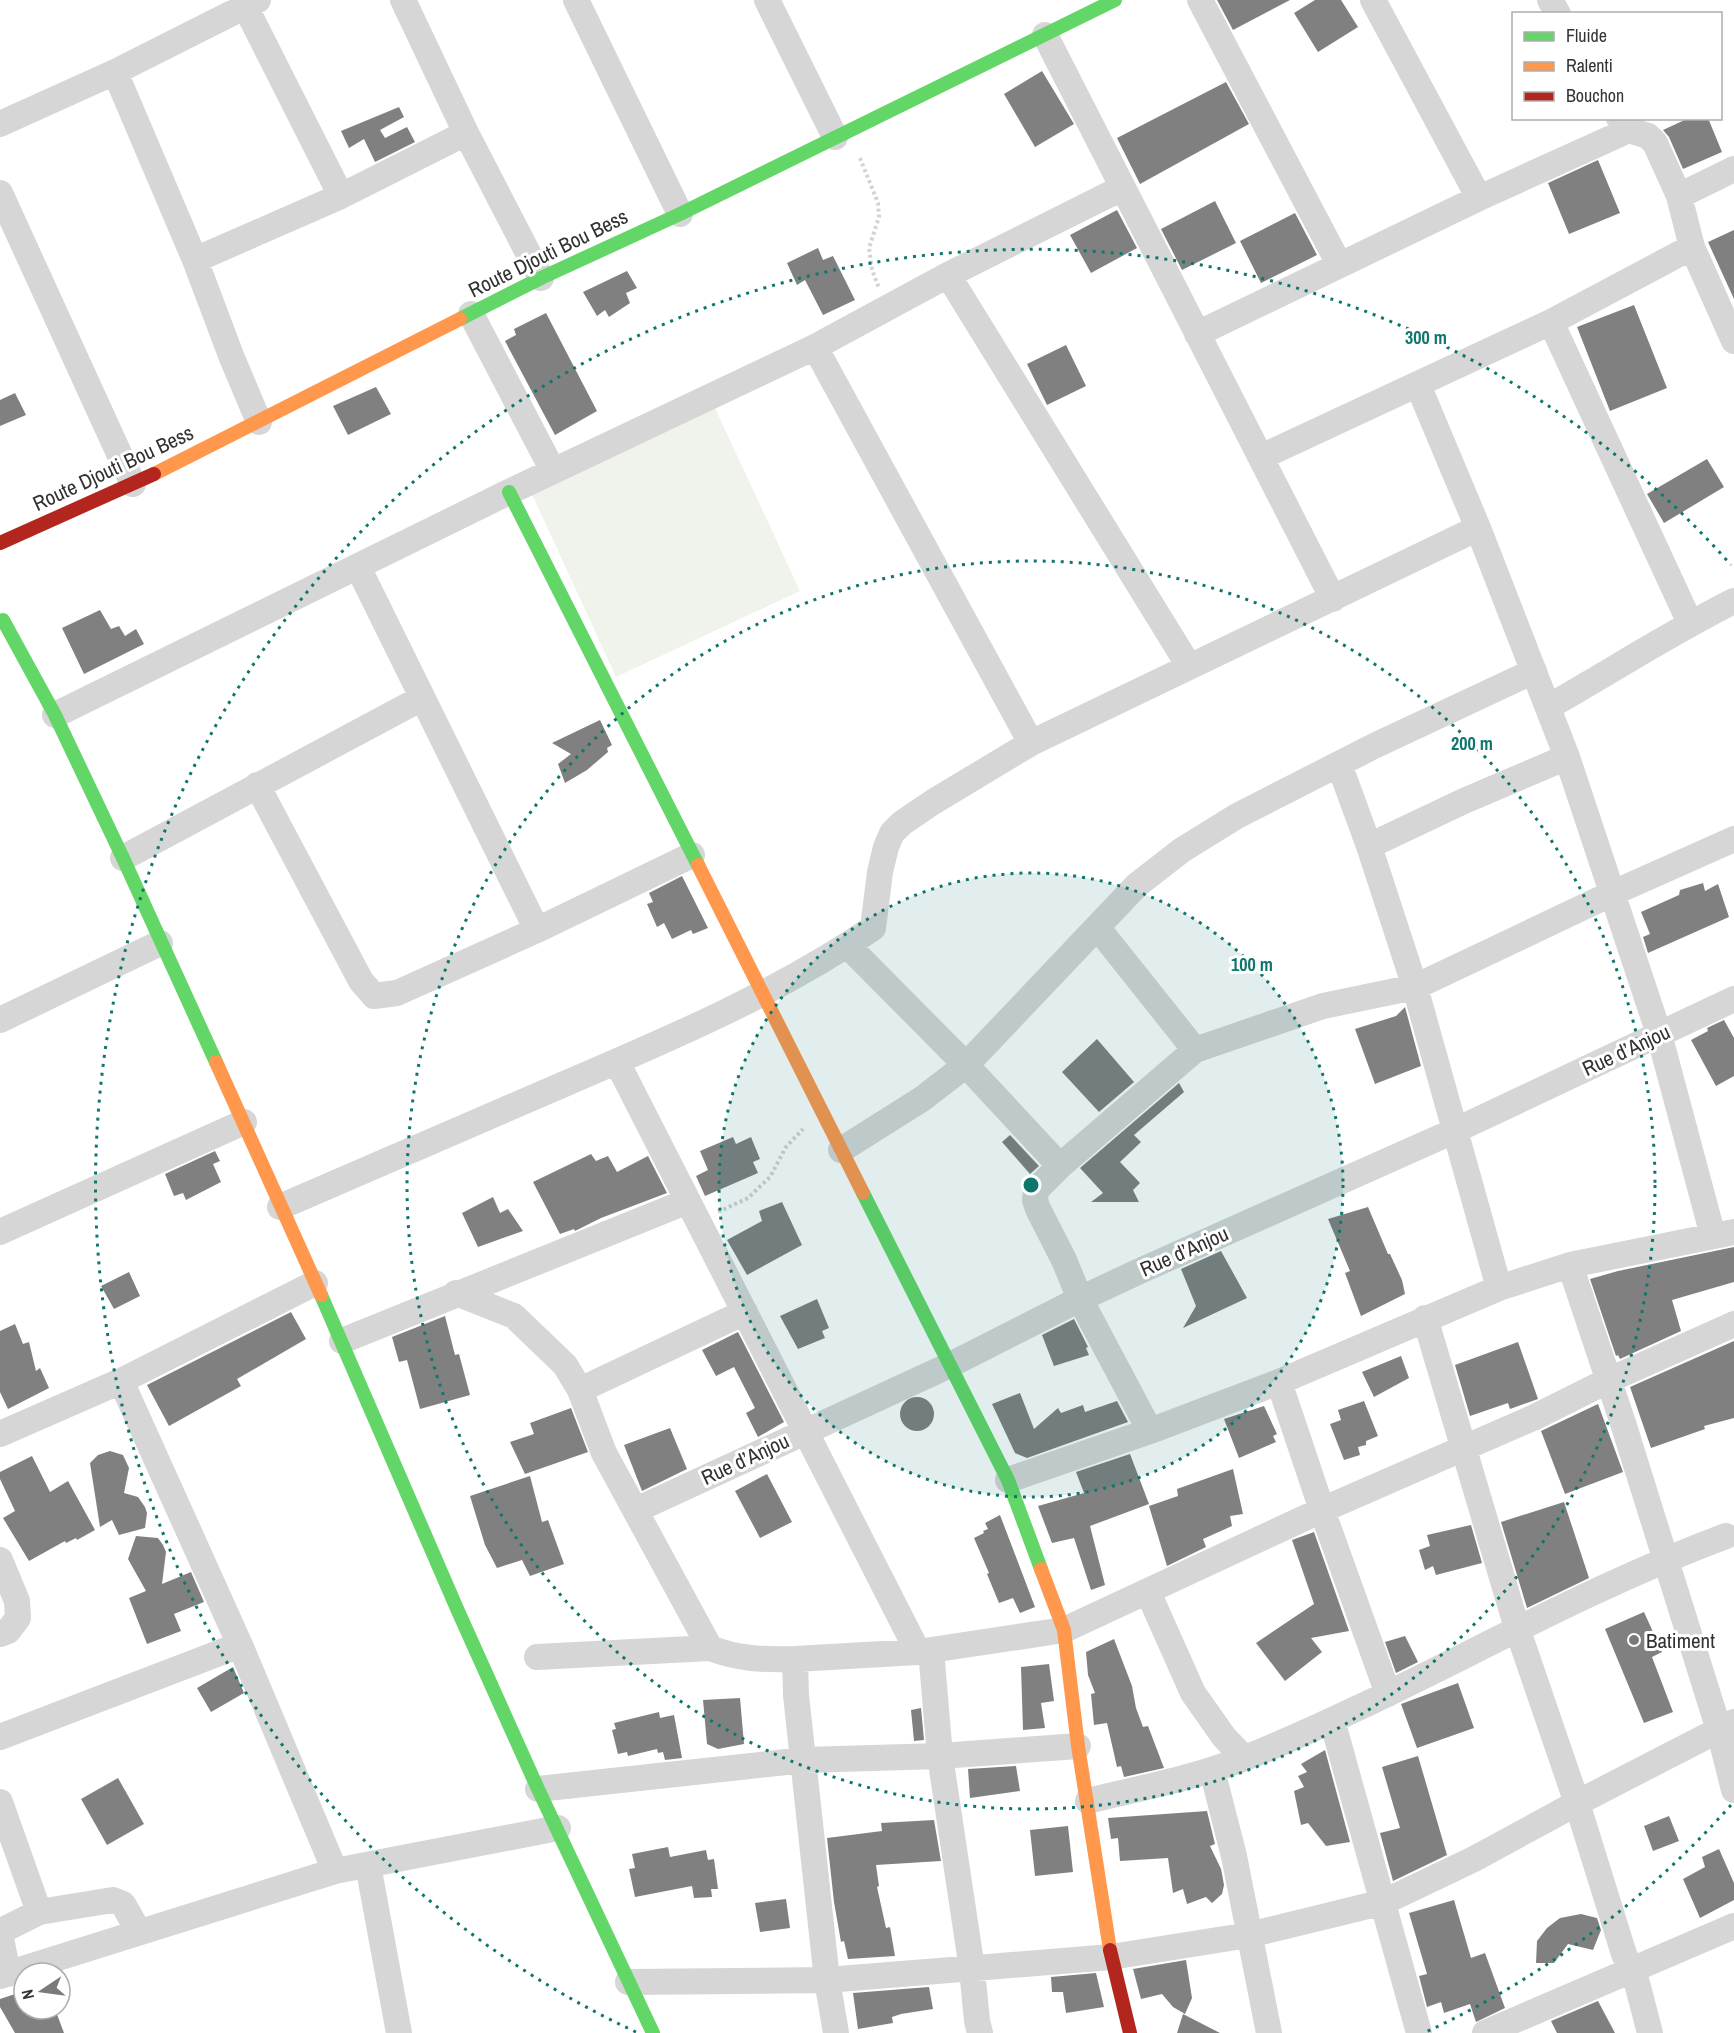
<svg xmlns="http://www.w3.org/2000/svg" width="1734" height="2033" viewBox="0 0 1734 2033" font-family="'Archivo Narrow',sans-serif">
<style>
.garden{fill:#f0f2ec}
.building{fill:#808080}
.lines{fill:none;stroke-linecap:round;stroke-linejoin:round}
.path{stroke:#d3d3d3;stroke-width:4;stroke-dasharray:3 3;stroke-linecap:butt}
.street{stroke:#d6d6d6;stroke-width:26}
.fast{stroke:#63d668;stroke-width:14}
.slow{stroke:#ff974d;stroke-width:14}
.jam{stroke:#b3261e;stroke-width:14}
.ring{fill:none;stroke:#0f766e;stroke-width:3;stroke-dasharray:3 6}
.poi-dot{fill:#7a7a7a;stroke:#fff;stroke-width:2}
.labels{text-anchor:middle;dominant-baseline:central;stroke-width:6;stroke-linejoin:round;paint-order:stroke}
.street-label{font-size:21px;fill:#323232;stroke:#fff}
.poi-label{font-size:21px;fill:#323232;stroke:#fff;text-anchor:start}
.centre{fill:#0f766e;stroke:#fff;stroke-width:3}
.ring-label{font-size:18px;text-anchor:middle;font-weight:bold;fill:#0f766e;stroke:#fff;stroke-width:6;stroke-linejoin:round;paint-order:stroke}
</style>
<rect width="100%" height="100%" fill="#fff"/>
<path class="garden" d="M 714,406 L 800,591 L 616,677 L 531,492 Z"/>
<path class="building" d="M 1217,0 L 1290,0 L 1233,30 Z
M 1315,0 L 1341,0 L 1358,27 L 1318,52 L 1294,13 Z
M 1042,71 L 1074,124 L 1035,147 L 1004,94 Z
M 1226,82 L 1249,124 L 1140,184 L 1117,138 Z
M 399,107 L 404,117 L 380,130 L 385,138 L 407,127 L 415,142 L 375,162 L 364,139 L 349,148 L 341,131 Z
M 1689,118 L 1708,118 L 1722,152 L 1683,169 L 1669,137 L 1663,130 Z
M 1598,160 L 1620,213 L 1569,234 L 1548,183 Z
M 1215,201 L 1236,243 L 1182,270 L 1161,229 Z
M 1117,210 L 1137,248 L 1091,273 L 1070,235 Z
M 1295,213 L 1317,255 L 1261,283 L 1240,241 Z
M 1734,230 L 1734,299 L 1708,242 Z
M 818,248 L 823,260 L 833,256 L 855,300 L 823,315 L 805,280 L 797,285 L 787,263 Z
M 627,271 L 637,288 L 626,293 L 630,303 L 609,317 L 605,310 L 597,316 L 583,292 Z
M 1634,305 L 1667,388 L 1610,411 L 1577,327 Z
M 546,313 L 597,411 L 555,435 L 505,341 L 516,335 L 514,329 Z
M 1066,345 L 1086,386 L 1047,405 L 1027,364 Z
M 376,387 L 391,414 L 348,435 L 333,406 Z
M 15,393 L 26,415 L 0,426 L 0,400 Z
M 1707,459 L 1724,487 L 1664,523 L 1647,494 Z
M 100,610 L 111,629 L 119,626 L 125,636 L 136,629 L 144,644 L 84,674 L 62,628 Z
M 600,720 L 612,745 L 607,748 L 608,752 L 587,770 L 565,783 L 558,764 L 571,754 L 552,743 Z
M 682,876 L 708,928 L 693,934 L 691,930 L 672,939 L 664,923 L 657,927 L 647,904 L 653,902 L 649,893 Z
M 1703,883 L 1705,891 L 1718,884 L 1729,917 L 1648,953 L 1643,937 L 1650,934 L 1641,912 L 1679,895 L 1680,890 Z
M 1405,1007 L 1421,1066 L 1375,1084 L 1355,1029 L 1396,1016 Z
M 1724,1020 L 1734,1038 L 1734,1076 L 1716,1086 L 1691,1040 L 1708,1031 L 1707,1028 Z
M 1097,1039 L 1134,1082 L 1099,1112 L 1062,1072 Z
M 1179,1083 L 1184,1092 L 1134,1135 L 1141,1142 L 1120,1162 L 1140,1183 L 1133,1190 L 1139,1202 L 1091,1202 L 1103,1193 L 1080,1168 Z
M 1010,1135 L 1039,1166 L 1030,1174 L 1002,1142 Z
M 733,1137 L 736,1144 L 751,1137 L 760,1159 L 753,1162 L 758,1173 L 705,1196 L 696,1176 L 708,1170 L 700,1151 Z
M 215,1151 L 220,1161 L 213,1164 L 221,1182 L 186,1200 L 183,1193 L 174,1196 L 165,1174 Z
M 591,1154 L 596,1161 L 608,1156 L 617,1172 L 648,1156 L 667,1193 L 601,1218 L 575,1231 L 574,1229 L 560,1234 L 533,1182 Z
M 493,1197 L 500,1213 L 508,1209 L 523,1231 L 478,1247 L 462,1213 Z
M 782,1202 L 802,1245 L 747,1275 L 727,1240 L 762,1221 L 759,1211 Z
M 1368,1207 L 1388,1254 L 1390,1254 L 1402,1280 L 1405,1294 L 1361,1316 L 1345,1273 L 1350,1271 L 1328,1219 Z
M 1734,1247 L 1734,1282 L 1672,1300 L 1681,1331 L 1620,1359 L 1618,1355 L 1616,1356 L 1590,1279 L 1618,1271 Z
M 1221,1251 L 1247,1298 L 1183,1328 L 1196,1306 L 1181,1269 Z
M 129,1272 L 140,1296 L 114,1309 L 101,1286 Z
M 817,1299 L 829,1328 L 822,1331 L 825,1338 L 798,1349 L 780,1316 Z
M 291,1312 L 306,1339 L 237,1379 L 241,1386 L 169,1426 L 147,1385 Z
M 445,1316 L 455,1355 L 459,1354 L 470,1395 L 420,1409 L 407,1360 L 399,1362 L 392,1337 Z
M 1074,1319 L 1088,1347 L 1086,1348 L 1089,1355 L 1054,1366 L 1042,1335 Z
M 15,1324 L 23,1344 L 29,1342 L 36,1371 L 40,1368 L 49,1388 L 8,1409 L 0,1392 L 0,1331 Z
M 738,1332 L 784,1422 L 758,1437 L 746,1413 L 755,1408 L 734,1367 L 716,1376 L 702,1350 Z
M 1734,1341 L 1734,1418 L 1704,1426 L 1705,1429 L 1651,1448 L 1630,1387 Z
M 1518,1342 L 1538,1399 L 1510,1409 L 1508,1403 L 1470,1416 L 1455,1365 Z
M 1401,1356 L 1409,1378 L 1374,1397 L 1362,1372 Z
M 1020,1393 L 1034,1429 L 1058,1408 L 1061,1413 L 1083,1405 L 1085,1412 L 1117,1401 L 1128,1422 L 1027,1458 L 1015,1453 L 992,1404 Z
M900 1414a17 17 0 1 1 34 0a17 17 0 1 1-34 0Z
M 1364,1401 L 1378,1436 L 1366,1441 L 1366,1445 L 1358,1447 L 1360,1455 L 1344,1460 L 1330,1424 L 1341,1420 L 1338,1410 Z
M 1598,1404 L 1623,1472 L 1565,1494 L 1541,1431 Z
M 1264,1406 L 1277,1434 L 1273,1436 L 1276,1442 L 1239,1458 L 1224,1419 Z
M 571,1408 L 588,1452 L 525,1474 L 510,1442 L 534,1434 L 530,1423 Z
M 670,1428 L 687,1469 L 642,1491 L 624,1445 Z
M 110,1451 L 123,1455 L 129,1468 L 124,1493 L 138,1497 L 145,1507 L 147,1513 L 145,1528 L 119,1535 L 112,1520 L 100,1527 L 90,1463 L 98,1455 Z
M 1130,1454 L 1149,1504 L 1090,1526 L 1105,1585 L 1091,1590 L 1074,1538 L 1052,1543 L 1038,1506 L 1084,1493 L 1076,1472 Z
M 32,1456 L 50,1492 L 68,1481 L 95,1530 L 77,1540 L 76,1538 L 66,1543 L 65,1541 L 29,1561 L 3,1518 L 15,1511 L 0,1479 L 0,1472 Z
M 1233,1469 L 1243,1514 L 1230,1516 L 1232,1526 L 1203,1539 L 1206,1547 L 1167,1566 L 1149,1506 L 1178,1496 L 1177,1489 Z
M 767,1474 L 792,1522 L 760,1538 L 735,1491 Z
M 530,1476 L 542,1522 L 548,1520 L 564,1564 L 530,1576 L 522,1560 L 497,1568 L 485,1545 L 470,1496 Z
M 1564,1502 L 1589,1578 L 1527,1608 L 1501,1522 Z
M 1000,1515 L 1035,1607 L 1020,1613 L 1013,1598 L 999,1603 L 987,1574 L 989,1573 L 974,1538 L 984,1533 L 983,1531 L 988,1529 L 985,1523 Z
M 1471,1525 L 1482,1563 L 1436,1575 L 1433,1566 L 1425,1570 L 1419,1550 L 1430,1546 L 1427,1535 Z
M 1314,1532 L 1349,1631 L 1311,1638 L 1322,1652 L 1285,1681 L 1256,1643 L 1314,1604 L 1292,1540 Z
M 136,1536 L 158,1538 L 163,1545 L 166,1552 L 162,1584 L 191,1572 L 204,1602 L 174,1614 L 181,1631 L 147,1644 L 129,1598 L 146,1591 L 128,1559 Z
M 1644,1612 L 1662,1652 L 1652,1657 L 1673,1712 L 1644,1723 L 1605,1629 Z
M 1405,1636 L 1418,1662 L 1396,1673 L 1385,1642 Z
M 1114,1639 L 1132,1686 L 1136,1708 L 1143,1727 L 1148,1726 L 1164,1768 L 1124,1777 L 1121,1766 L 1117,1767 L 1107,1723 L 1094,1725 L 1091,1694 L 1095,1693 L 1088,1675 L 1086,1652 Z
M 1049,1664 L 1054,1701 L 1041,1703 L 1045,1728 L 1023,1730 L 1021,1667 Z
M 233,1667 L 244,1693 L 211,1712 L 197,1688 Z
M 1458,1683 L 1474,1728 L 1417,1748 L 1401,1704 Z
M 740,1698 L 744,1744 L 718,1749 L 707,1744 L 703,1700 Z
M 921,1708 L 924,1740 L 914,1741 L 911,1710 Z
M 659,1712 L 660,1718 L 674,1715 L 682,1758 L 665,1760 L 663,1752 L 658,1753 L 657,1749 L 628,1756 L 627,1752 L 618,1754 L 612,1730 L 616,1729 L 614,1723 Z
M 1325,1750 L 1350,1842 L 1326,1846 L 1308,1823 L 1301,1825 L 1294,1791 L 1304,1787 L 1298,1776 L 1307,1772 L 1301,1764 Z
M 1418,1756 L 1447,1855 L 1393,1881 L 1380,1833 L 1400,1828 L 1382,1767 Z
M 1016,1766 L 1020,1791 L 970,1798 L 968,1769 Z
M 118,1778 L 144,1824 L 107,1845 L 81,1799 Z
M 1207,1811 L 1215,1844 L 1210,1846 L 1221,1869 L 1224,1885 L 1222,1894 L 1212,1903 L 1206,1897 L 1187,1904 L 1183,1889 L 1173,1893 L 1168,1858 L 1120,1861 L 1118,1838 L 1111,1839 L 1108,1818 Z
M 1669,1816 L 1679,1841 L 1653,1851 L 1644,1826 Z
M 934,1820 L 941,1861 L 876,1865 L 879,1886 L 877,1887 L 886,1928 L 890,1927 L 895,1956 L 848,1959 L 844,1941 L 841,1942 L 834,1902 L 827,1838 L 882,1831 L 881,1823 Z
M 1068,1826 L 1073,1872 L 1035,1876 L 1030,1830 Z
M 668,1847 L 670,1857 L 706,1850 L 708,1860 L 714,1859 L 718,1889 L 711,1889 L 712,1897 L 694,1898 L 692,1886 L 635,1897 L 629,1869 L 635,1868 L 632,1854 Z
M 1719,1849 L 1734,1883 L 1734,1900 L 1700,1918 L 1683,1879 L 1705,1867 L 1702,1857 Z
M 786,1899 L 790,1928 L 760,1932 L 755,1903 Z
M 1454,1900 L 1471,1958 L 1485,1953 L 1505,2008 L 1476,2022 L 1470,2004 L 1444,2013 L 1441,2002 L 1427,2007 L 1419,1976 L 1427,1974 L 1409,1913 Z
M 1581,1914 L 1597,1918 L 1601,1930 L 1593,1950 L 1568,1944 L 1554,1963 L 1536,1963 L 1537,1941 L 1547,1928 L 1560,1918 Z
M 1186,1960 L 1192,1998 L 1185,2014 L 1173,2007 L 1162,1994 L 1141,1999 L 1133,1969 Z
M 1096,1973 L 1104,2007 L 1066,2013 L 1063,1992 L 1052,1992 L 1051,1977 Z
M 929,1987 L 933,2009 L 901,2014 L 892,2017 L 893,2023 L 858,2029 L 853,1993 Z
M 24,1991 L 24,2009 L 55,2009 L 64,2033 L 15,2033 L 0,2007 L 0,1999 Z
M 1598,2001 L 1615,2033 L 1557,2033 L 1551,2021 Z
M 1183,2014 L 1220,2033 L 1177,2033 Z"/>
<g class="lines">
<path class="path" d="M 860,158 L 878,203 L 879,217 L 869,248 L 872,270 L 879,288
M 718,1212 L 748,1198 L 770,1177 L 786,1147 L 803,1129"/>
<path class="street" d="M 242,0 L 341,196
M 403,0 L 466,133 L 541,278
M 576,0 L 680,214
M 767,0 L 835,137
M 1200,0 L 1339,264
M 1373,0 L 1479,198
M 1550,0 L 1558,14
M 1045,35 L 1333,599
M 115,72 L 195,260 L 232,358 L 259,422
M 1619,118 L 1629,130 L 1648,136 L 1655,143 L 1679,196 L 1692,247 L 1734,341
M 0,124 L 115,72 L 258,0
M 0,193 L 133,484
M 1679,196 L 1734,169
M 195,260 L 341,196 L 466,133
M 948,275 L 1189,666
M 471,314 L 553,471
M 1551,322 L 1690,623
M 1197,334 L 1479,198 L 1629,130
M 815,347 L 1031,743
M 1418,385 L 1478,528 L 1567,757 L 1659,1034 L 1713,1236
M 1261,457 L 1551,322 L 1692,247
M 358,567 L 537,930
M 1548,707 C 1610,672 1670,633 1734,601
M 55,715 L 509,492 L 815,347 L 948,275 L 1122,188
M 1339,764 L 1369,846 L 1415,987 L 1499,1288
M 257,785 L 361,981 L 374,996 L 397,993 L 537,930 L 692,855
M 1369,846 L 1464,801 L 1567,757
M 123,858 L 422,698
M 1097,927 L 1195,1050
M 847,945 L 966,1065 L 1060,1166 L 1036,1190 L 1035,1200 L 1038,1209 L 1064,1260 L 1080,1299 L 1150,1431
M 0,1020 L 160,943
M 617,1062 L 918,1652
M 841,1150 L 922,1099 L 966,1065 L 1137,885 L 1182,850 L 1237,816 L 1374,746 L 1534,671
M 1060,1166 L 1195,1050 L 1323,1006 L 1415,987 L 1613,893 L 1734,839
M 280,1207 C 377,1166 473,1124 569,1082 C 674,1037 779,992 873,928 L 880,872 L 886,847 L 892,833 L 902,823 L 933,802 L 1031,743 L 1478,528
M 0,1232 L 244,1122
M 1570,1265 L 1623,1423 L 1719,1730 L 1734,1790
M 456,1293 L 514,1316 L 565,1365 L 580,1390 L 604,1453 L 710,1648 C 738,1659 764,1660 795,1659
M 1425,1318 L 1517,1628 L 1577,1803 L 1624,1954 L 1637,1983 L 1650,2033
M 342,1341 L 688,1201
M 121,1381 L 240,1645 L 335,1871
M 1279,1382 L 1322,1510 L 1388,1694
M 580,1390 L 745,1312
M 0,1434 L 121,1381 L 315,1283
M 1008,1480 L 1150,1431 L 1279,1382 L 1499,1288 L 1570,1265 L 1734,1232
M 636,1510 L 950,1365 L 1080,1299 L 1142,1270 L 1454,1131 L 1734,999
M 0,1560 L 17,1601 L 18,1618 L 8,1631 L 0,1634
M 1148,1592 L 1193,1693 L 1224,1737 L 1244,1758
M 931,1650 L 940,1756 L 972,1969 L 977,2021 L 980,2033
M 537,1657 L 710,1648
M 1332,1720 L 1419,2033
M 0,1737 L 240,1645
M 1212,1770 L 1234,1856 L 1269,2033
M 538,1789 L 805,1760 L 940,1756 L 1078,1746
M 1088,1801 C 1140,1788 1195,1778 1245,1758 C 1409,1692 1560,1598 1726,1536
M 0,1802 L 39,1912
M 368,1865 L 399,2033
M 8,1974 L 1,1938 L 5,1929 L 39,1912 L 113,1900 L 123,1904 L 139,1932
M 0,1976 L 335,1871 L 558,1828
M 628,1982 L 827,1980 L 1111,1957 L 1249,1935 L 1384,1902 L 1474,1859 L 1577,1803 L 1734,1722
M 836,2033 L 827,1980 L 796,1695 L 795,1659 L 918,1652 L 1064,1630 L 1322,1510 L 1535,1417 L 1609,1380 L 1734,1324
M 1485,2033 L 1734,1926"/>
<path class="fast" d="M 460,319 L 541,278 L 680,214 L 1115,0
M 509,492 L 698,865
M 3,620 L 55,715 L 123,858 L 216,1062
M 863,1193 L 1008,1480 L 1041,1569
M 321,1295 L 458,1611 L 538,1789 L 653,2033"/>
<path class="slow" d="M 154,474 L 460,319
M 698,865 L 863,1193
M 216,1062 L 321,1295
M 1041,1569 L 1064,1630 L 1078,1746 L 1110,1950"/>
<path class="jam" d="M 0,543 L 154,474
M 1110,1950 L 1130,2033"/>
</g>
<circle cx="1031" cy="1185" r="312" fill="#0f766e" fill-opacity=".12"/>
<g class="ring">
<circle cx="1031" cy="1185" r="312"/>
<circle cx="1031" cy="1185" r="624"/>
<path d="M1731 1805A935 935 0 0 1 1426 2032M636 2032A935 935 0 1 1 1731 565"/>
</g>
<circle class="poi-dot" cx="1634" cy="1640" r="6"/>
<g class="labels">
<g class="street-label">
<text transform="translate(548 253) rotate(-26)">Route Djouti Bou Bess</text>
<text transform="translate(113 468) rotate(-25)">Route Djouti Bou Bess</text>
<text transform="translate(1626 1050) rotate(-25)">Rue d’Anjou</text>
<text transform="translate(1184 1251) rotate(-24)">Rue d’Anjou</text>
<text transform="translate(745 1459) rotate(-25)">Rue d’Anjou</text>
</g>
<g class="poi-label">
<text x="1646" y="1640">Batiment</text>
</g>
</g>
<circle cx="1031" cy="1185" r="9" class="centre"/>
<g class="ring-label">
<text x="1426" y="344">300 m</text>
<text x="1472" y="750">200 m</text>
<text x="1252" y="971">100 m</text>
</g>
<rect x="1512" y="12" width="210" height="108" fill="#ffffff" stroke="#adadad" stroke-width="1.5"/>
<rect x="1524" y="32" width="30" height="9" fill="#63d668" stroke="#adadad" stroke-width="1.5"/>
<text x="1566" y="42" font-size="18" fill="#323232">Fluide</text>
<rect x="1524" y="62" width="30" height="9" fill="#ff974d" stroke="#adadad" stroke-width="1.5"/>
<text x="1566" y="72" font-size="18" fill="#323232">Ralenti</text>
<rect x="1524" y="92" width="30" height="9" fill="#b3261e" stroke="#adadad" stroke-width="1.5"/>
<text x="1566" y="102" font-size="18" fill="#323232">Bouchon</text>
<g transform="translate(42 1991) rotate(257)"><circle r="28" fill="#ffffff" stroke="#adadad" stroke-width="1.5"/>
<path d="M0-4.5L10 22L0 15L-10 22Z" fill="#7a7a7a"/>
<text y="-9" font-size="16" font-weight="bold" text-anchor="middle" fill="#323232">N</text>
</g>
</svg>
